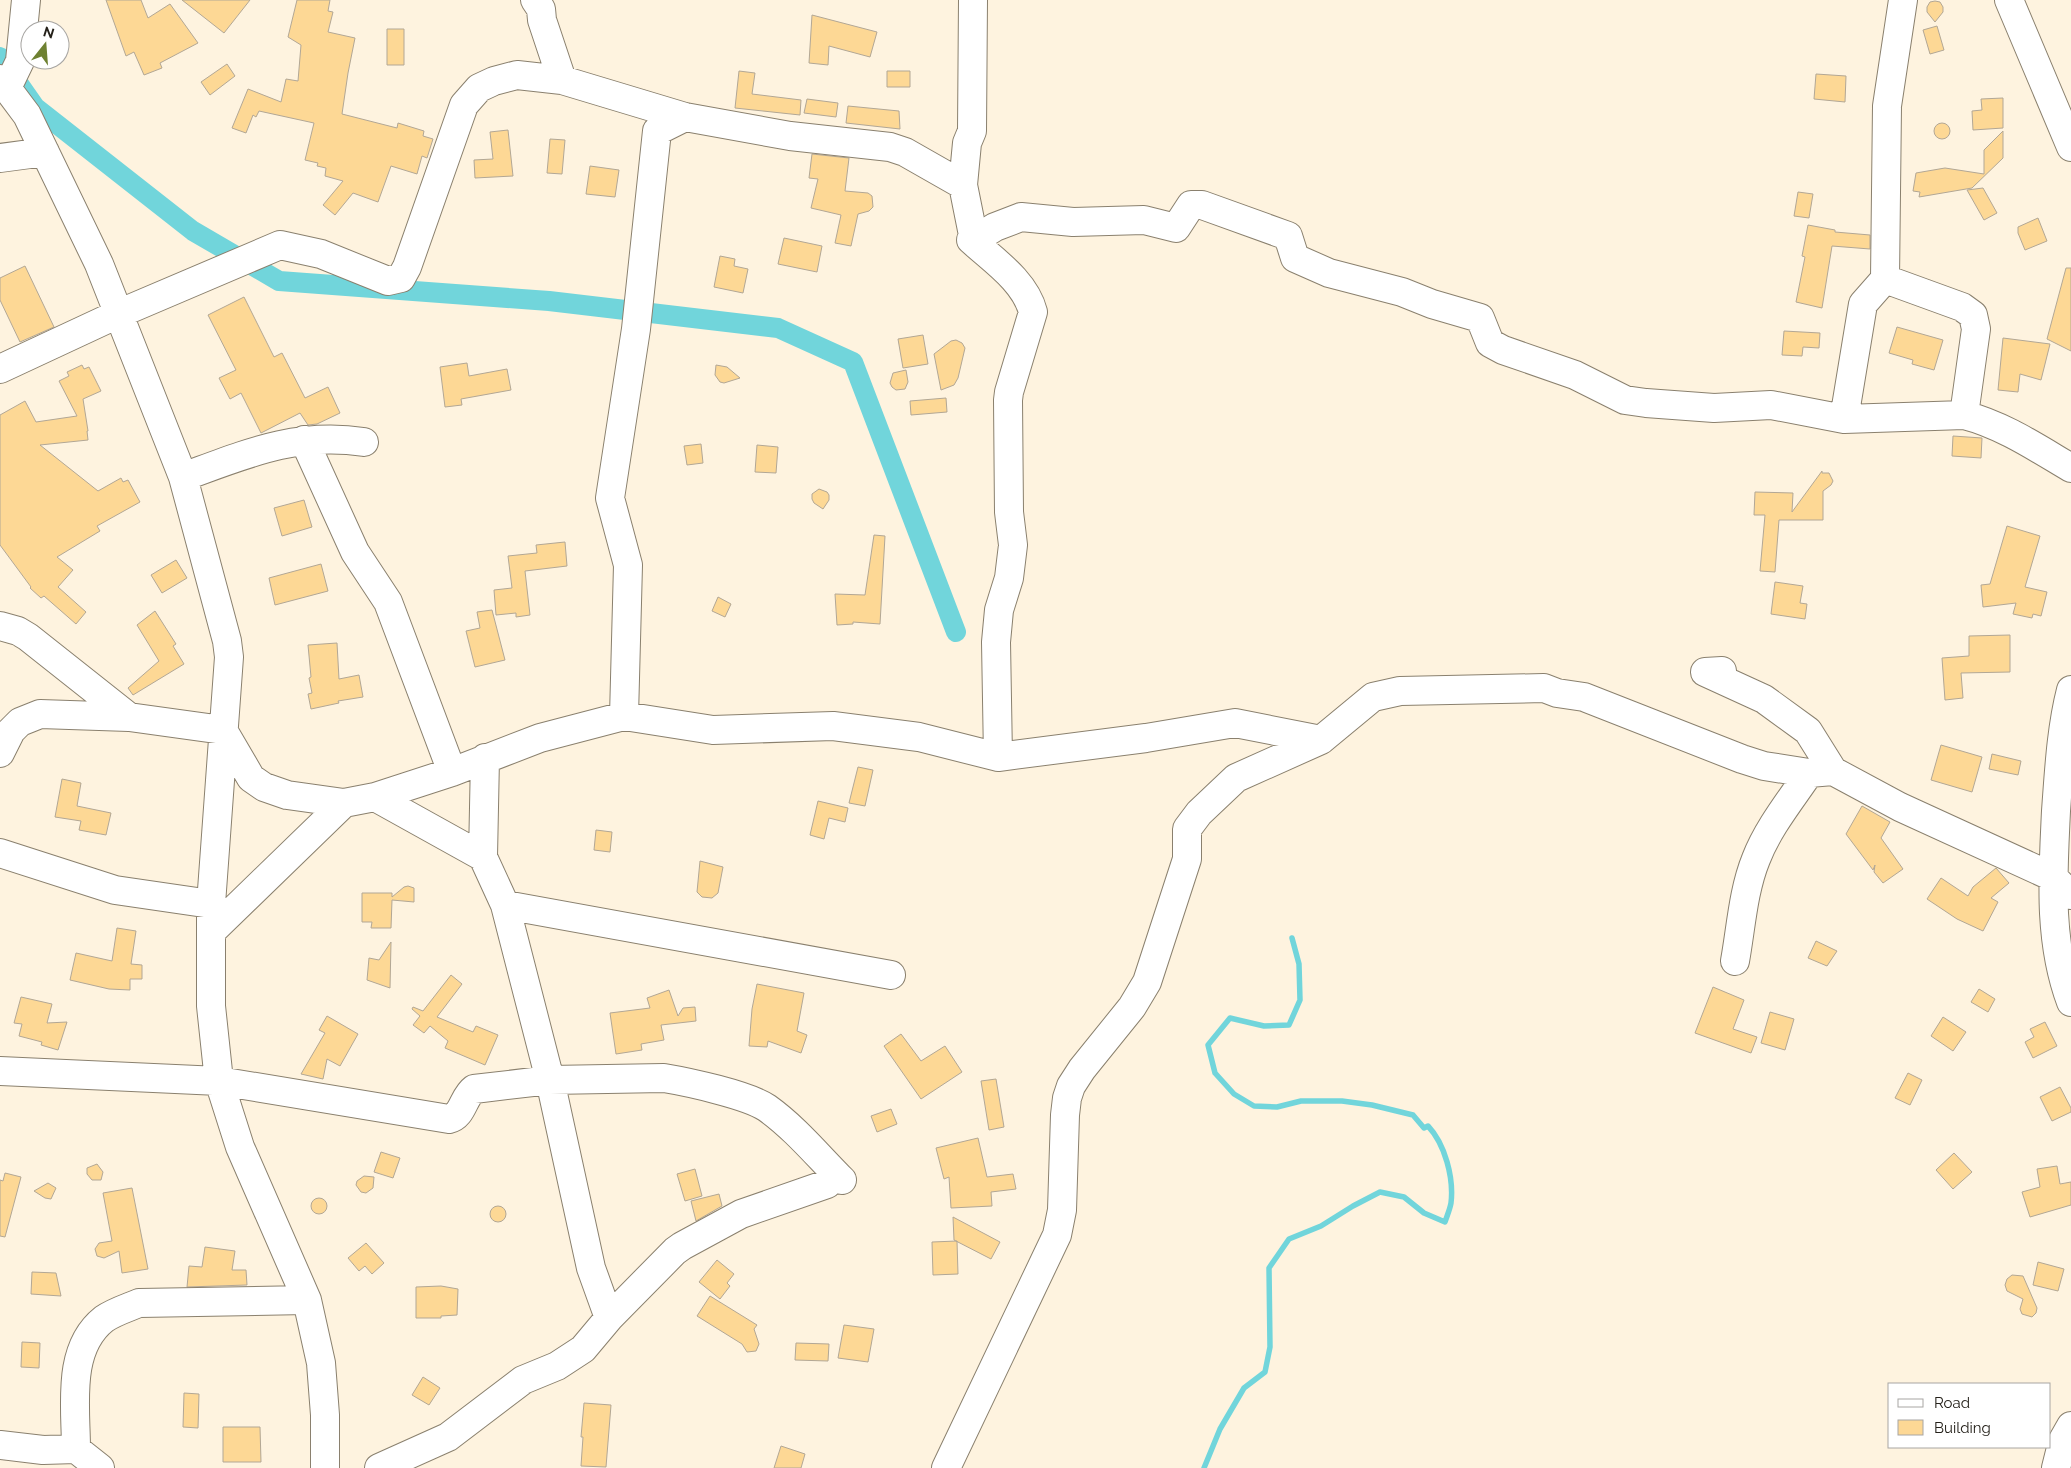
<svg xmlns="http://www.w3.org/2000/svg" width="2071" height="1468" viewBox="0 0 2071 1468" font-family="Raleway,sans-serif">
<style>
.lines{fill:none;stroke-linecap:round;stroke-linejoin:round}
.stream{stroke:#71d5db;stroke-width:5.5}
.canal{stroke:#71d5db;stroke-width:20}
.building{fill:#fdd895;stroke:#b2a795}
.minor-casing{stroke:#8a806e;stroke-width:30}
.minor{stroke:#fff;stroke-width:28}
</style>
<rect width="100%" height="100%" fill="#fef3df"/>
<g class="lines">
<path class="stream" d="M 1204,1468 L 1220,1429 L 1244,1388 L 1265,1372 L 1270,1347 L 1269,1268 L 1289,1239 L 1321,1226 L 1353,1206 L 1380,1192 L 1404,1197 L 1424,1213 L 1445,1222 C 1447,1216 1450,1209 1451,1203 C 1454,1178 1445,1144 1428,1126 L 1424,1128 L 1413,1115 L 1372,1105 L 1342,1101 L 1301,1101 L 1277,1107 L 1254,1106 L 1234,1094 L 1215,1073 L 1208,1045 L 1230,1018 L 1264,1026 L 1289,1025 L 1300,1000 L 1299,964 L 1292,938"/>
<path class="canal" d="M 0,57 L 35,107 L 193,231 L 279,281 L 549,301 L 778,328 L 853,362 L 956,632"/>
</g>
<path class="building" d="M 106,0 L 141,0 L 148,18 L 170,4 L 198,43 L 160,63 L 162,68 L 144,75 L 134,52 L 126,56 Z
M 182,0 L 250,0 L 224,33 Z
M 297,0 L 330,0 L 328,11 L 333,12 L 328,32 L 355,38 L 348,73 L 342,114 L 397,128 L 398,123 L 424,131 L 423,136 L 433,139 L 427,158 L 422,156 L 417,174 L 391,166 L 378,202 L 353,193 L 335,215 L 323,205 L 343,181 L 325,176 L 326,168 L 317,166 L 318,163 L 305,160 L 314,123 L 259,111 L 256,117 L 253,115 L 246,133 L 232,128 L 248,89 L 281,102 L 286,79 L 298,81 L 301,45 L 288,37 Z
M 1935,1 L 1940,2 L 1943,7 L 1943,12 L 1935,22 L 1927,12 L 1927,7 L 1930,2 Z
M 812,15 L 877,32 L 870,57 L 829,46 L 828,65 L 809,63 Z
M 1937,26 L 1944,50 L 1930,54 L 1923,30 Z
M 387,29 L 404,29 L 404,65 L 387,65 Z
M 227,64 L 235,76 L 210,95 L 201,82 Z
M 739,71 L 755,73 L 752,94 L 801,100 L 800,115 L 735,108 Z
M 887,71 L 910,71 L 910,87 L 887,87 Z
M 1816,74 L 1846,76 L 1845,102 L 1814,99 Z
M 2003,98 L 2003,128 L 1973,130 L 1972,111 L 1982,110 L 1981,99 Z
M 807,99 L 838,103 L 836,117 L 804,113 Z
M 848,106 L 899,111 L 900,129 L 846,123 Z
M1934 131a8 8 0 1 1 16 0a8 8 0 1 1-16 0Z
M 508,130 L 513,176 L 475,178 L 474,160 L 493,159 L 490,132 Z
M 2003,131 L 2003,158 L 1972,188 L 1919,197 L 1920,192 L 1913,191 L 1916,173 L 1945,168 L 1984,174 L 1984,150 Z
M 550,139 L 565,140 L 562,174 L 547,173 Z
M 812,154 L 849,158 L 845,191 L 868,193 L 872,196 L 873,207 L 869,211 L 858,214 L 851,246 L 835,243 L 841,215 L 811,208 L 818,179 L 809,178 Z
M 590,166 L 619,170 L 615,197 L 586,194 Z
M 1983,188 L 1997,213 L 1984,220 L 1967,190 Z
M 1798,192 L 1813,194 L 1809,218 L 1794,216 Z
M 2038,218 L 2047,241 L 2025,250 L 2018,233 L 2018,227 Z
M 1808,225 L 1835,230 L 1835,232 L 1870,235 L 1870,249 L 1832,246 L 1822,308 L 1796,302 L 1805,257 L 1802,256 Z
M 784,238 L 822,246 L 817,272 L 778,264 Z
M 720,256 L 735,259 L 734,266 L 748,269 L 743,293 L 714,287 Z
M 25,266 L 54,327 L 20,342 L 0,300 L 0,278 Z
M 2066,268 L 2071,268 L 2071,351 L 2047,339 Z
M 244,297 L 274,357 L 282,353 L 305,398 L 328,387 L 340,413 L 317,424 L 308,425 L 300,413 L 261,433 L 241,393 L 230,399 L 219,378 L 236,370 L 208,315 Z
M 1897,327 L 1943,340 L 1934,370 L 1912,364 L 1913,360 L 1889,353 Z
M 1784,331 L 1820,333 L 1819,348 L 1803,347 L 1802,356 L 1782,355 Z
M 923,335 L 928,364 L 903,368 L 898,339 Z
M 2003,338 L 2050,344 L 2041,380 L 2020,374 L 2018,392 L 1998,390 Z
M 956,340 L 962,343 L 965,348 L 958,378 L 954,385 L 941,390 L 934,354 L 951,341 Z
M 467,363 L 469,376 L 507,369 L 511,390 L 461,399 L 462,405 L 445,407 L 440,367 Z
M 82,365 L 84,369 L 89,367 L 101,391 L 83,399 L 88,431 L 87,431 L 88,440 L 40,445 L 98,491 L 121,478 L 123,482 L 128,480 L 140,502 L 97,526 L 100,531 L 57,557 L 73,570 L 58,587 L 86,612 L 76,624 L 44,596 L 41,598 L 30,588 L 31,587 L 0,545 L 0,415 L 25,401 L 36,422 L 77,416 L 59,381 L 69,376 L 67,372 Z
M 716,365 L 727,367 L 740,378 L 724,383 L 720,382 L 715,375 Z
M 906,370 L 908,382 L 905,389 L 896,390 L 892,387 L 890,383 L 893,373 Z
M 946,398 L 947,412 L 911,415 L 910,401 Z
M 1953,436 L 1982,438 L 1981,458 L 1952,456 Z
M 701,444 L 703,463 L 687,465 L 684,446 Z
M 757,445 L 778,447 L 776,473 L 755,472 Z
M 1822,471 L 1822,473 L 1829,473 L 1833,481 L 1831,485 L 1823,491 L 1823,520 L 1779,520 L 1775,572 L 1760,571 L 1765,515 L 1754,515 L 1755,492 L 1793,493 L 1792,512 Z
M 819,489 L 827,492 L 829,495 L 829,500 L 823,509 L 814,503 L 812,499 L 812,494 Z
M 304,500 L 312,527 L 282,536 L 274,508 Z
M 2007,526 L 2040,536 L 2025,587 L 2047,592 L 2041,616 L 2033,614 L 2032,618 L 2013,614 L 2016,603 L 1983,607 L 1981,585 L 1990,584 Z
M 874,535 L 885,536 L 880,624 L 853,622 L 853,624 L 837,625 L 835,594 L 865,595 Z
M 565,542 L 567,566 L 525,571 L 530,615 L 516,617 L 516,613 L 496,615 L 494,590 L 512,588 L 508,556 L 537,553 L 536,545 Z
M 176,560 L 187,578 L 162,593 L 151,575 Z
M 321,564 L 328,591 L 275,605 L 269,578 Z
M 1775,582 L 1803,586 L 1800,603 L 1807,604 L 1805,619 L 1771,614 Z
M 718,597 L 731,604 L 725,617 L 712,611 Z
M 492,610 L 505,660 L 475,667 L 466,631 L 480,628 L 477,612 Z
M 155,611 L 176,644 L 173,646 L 184,664 L 133,695 L 128,688 L 159,661 L 137,625 Z
M 2010,635 L 2010,672 L 1961,673 L 1963,698 L 1945,700 L 1942,658 L 1969,656 L 1969,636 Z
M 337,643 L 339,679 L 359,675 L 363,697 L 338,701 L 339,703 L 311,709 L 308,694 L 312,693 L 309,678 L 311,677 L 308,645 Z
M 1941,745 L 1982,757 L 1972,792 L 1931,780 Z
M 1992,754 L 2021,761 L 2018,775 L 1989,769 Z
M 858,767 L 873,770 L 865,806 L 849,803 Z
M 62,779 L 81,783 L 77,806 L 111,813 L 106,835 L 79,830 L 81,821 L 55,817 Z
M 818,801 L 848,808 L 845,822 L 829,818 L 824,839 L 810,835 Z
M 1862,806 L 1890,822 L 1881,838 L 1903,869 L 1883,883 L 1874,872 L 1875,865 L 1873,870 L 1846,834 Z
M 596,830 L 612,832 L 610,852 L 594,850 Z
M 700,861 L 723,867 L 718,893 L 712,898 L 702,897 L 697,892 Z
M 1996,868 L 2009,883 L 1991,898 L 1998,902 L 1983,931 L 1957,919 L 1927,899 L 1941,878 L 1968,896 L 1973,887 Z
M 408,886 L 414,888 L 414,902 L 392,900 L 391,928 L 371,928 L 372,922 L 362,922 L 362,893 L 392,893 L 392,897 L 404,887 Z
M 117,928 L 136,931 L 131,964 L 142,965 L 142,979 L 130,979 L 130,990 L 109,989 L 70,980 L 76,953 L 112,961 Z
M 1816,941 L 1837,951 L 1827,966 L 1808,958 Z
M 391,942 L 390,988 L 367,980 L 369,958 L 379,960 Z
M 451,975 L 462,984 L 437,1017 L 473,1032 L 476,1026 L 498,1035 L 485,1065 L 445,1048 L 448,1041 L 430,1026 L 424,1033 L 413,1025 L 420,1016 L 412,1009 L 413,1007 L 423,1011 Z
M 757,984 L 804,993 L 797,1031 L 807,1035 L 801,1053 L 768,1041 L 767,1047 L 749,1046 L 752,1009 Z
M 1713,987 L 1744,1000 L 1733,1029 L 1757,1037 L 1751,1053 L 1695,1033 Z
M 1979,989 L 1995,999 L 1988,1012 L 1971,1002 Z
M 669,990 L 678,1016 L 683,1008 L 695,1007 L 696,1021 L 661,1025 L 664,1040 L 641,1044 L 642,1050 L 616,1054 L 610,1013 L 650,1008 L 647,998 Z
M 21,997 L 52,1004 L 47,1023 L 67,1022 L 58,1050 L 41,1045 L 42,1042 L 19,1036 L 22,1024 L 14,1023 Z
M 1770,1012 L 1794,1019 L 1785,1050 L 1761,1043 Z
M 327,1016 L 358,1034 L 340,1066 L 327,1059 L 323,1079 L 301,1074 L 325,1033 L 319,1030 Z
M 1943,1017 L 1966,1032 L 1953,1051 L 1931,1036 Z
M 2045,1022 L 2057,1046 L 2033,1058 L 2025,1042 L 2034,1037 L 2030,1029 Z
M 901,1034 L 921,1061 L 945,1046 L 962,1072 L 921,1099 L 884,1046 Z
M 1908,1073 L 1922,1080 L 1910,1105 L 1895,1098 Z
M 996,1079 L 1004,1127 L 989,1130 L 981,1081 Z
M 2060,1087 L 2071,1108 L 2071,1112 L 2052,1121 L 2040,1097 Z
M 891,1109 L 897,1124 L 877,1132 L 871,1116 Z
M 978,1138 L 987,1177 L 1013,1174 L 1016,1189 L 991,1192 L 992,1206 L 951,1208 L 949,1177 L 944,1179 L 936,1148 Z
M 381,1152 L 400,1158 L 393,1178 L 374,1172 Z
M 1954,1153 L 1972,1172 L 1953,1189 L 1936,1170 Z
M 97,1164 L 103,1172 L 101,1180 L 92,1180 L 87,1174 L 87,1168 Z
M 2057,1166 L 2060,1184 L 2071,1182 L 2071,1205 L 2030,1217 L 2022,1192 L 2040,1187 L 2037,1169 Z
M 695,1169 L 702,1196 L 685,1201 L 677,1174 Z
M 5,1173 L 21,1177 L 5,1237 L 0,1236 L 0,1180 L 3,1181 Z
M 364,1176 L 374,1177 L 373,1188 L 366,1193 L 361,1192 L 356,1185 L 357,1181 Z
M 48,1183 L 56,1188 L 51,1199 L 45,1198 L 34,1191 Z
M 132,1188 L 148,1269 L 122,1273 L 119,1251 L 104,1258 L 97,1256 L 95,1249 L 99,1243 L 112,1241 L 103,1193 Z
M 719,1194 L 722,1206 L 696,1221 L 691,1201 Z
M311 1206a8 8 0 1 1 16 0a8 8 0 1 1-16 0Z
M490 1214a8 8 0 1 1 16 0a8 8 0 1 1-16 0Z
M 953,1217 L 1000,1242 L 991,1259 L 954,1240 Z
M 957,1241 L 958,1274 L 933,1275 L 932,1242 Z
M 366,1243 L 384,1263 L 372,1274 L 365,1266 L 359,1271 L 348,1258 Z
M 205,1247 L 235,1251 L 232,1270 L 246,1270 L 247,1285 L 187,1287 L 189,1266 L 202,1267 Z
M 717,1260 L 734,1274 L 727,1283 L 730,1286 L 720,1299 L 699,1282 Z
M 2038,1262 L 2064,1269 L 2058,1291 L 2033,1285 Z
M 32,1272 L 56,1273 L 61,1296 L 31,1294 Z
M 2012,1275 L 2023,1276 L 2037,1308 L 2036,1313 L 2032,1317 L 2022,1314 L 2020,1309 L 2023,1299 L 2007,1291 L 2005,1285 L 2007,1279 Z
M 441,1286 L 458,1289 L 457,1315 L 441,1316 L 441,1318 L 416,1318 L 416,1287 Z
M 710,1296 L 757,1325 L 754,1329 L 759,1344 L 756,1351 L 747,1352 L 742,1344 L 697,1316 Z
M 844,1325 L 874,1329 L 868,1362 L 838,1358 Z
M 22,1342 L 40,1343 L 39,1368 L 21,1367 Z
M 796,1343 L 829,1344 L 828,1361 L 795,1360 Z
M 423,1377 L 440,1388 L 429,1405 L 412,1395 Z
M 184,1393 L 199,1394 L 198,1428 L 183,1427 Z
M 584,1403 L 611,1405 L 606,1467 L 581,1466 L 583,1437 L 581,1437 Z
M 223,1427 L 260,1427 L 261,1462 L 223,1462 Z
M 781,1446 L 805,1454 L 801,1468 L 774,1468 Z"/>
<g class="lines">
<g class="minor-casing">
<path id="minor" d="M 535,0 L 541,9 L 542,20 L 562,80
M 973,0 L 972,131 L 967,143 L 963,185 L 974,240 L 971,240 C 993,260 1025,281 1033,312 L 1009,392 L 1008,400 L 1009,512 L 1013,545 L 1009,578 L 999,610 L 996,642 L 998,757
M 2009,0 L 2071,147
M 0,79 L 27,115 L 99,264 L 183,477 L 227,641 L 229,657 L 211,904 L 211,1006 L 219,1081 L 240,1147 L 307,1300 L 321,1363 L 325,1415 L 325,1468
M 7,88 L 20,61 L 26,0
M 0,158 L 45,152
M 974,240 L 995,227 L 1021,217 L 1073,222 L 1144,220 L 1176,228 L 1191,205 L 1202,205 L 1288,236 L 1295,258 L 1329,273 L 1402,292 L 1432,304 L 1480,318 L 1490,343 L 1503,350 L 1575,375 L 1625,400 L 1646,403 L 1714,408 L 1771,405 L 1844,419 L 1964,415 C 2003,425 2037,448 2071,468
M 1885,279 L 1962,307 L 1973,315 L 1976,329 L 1964,415
M 0,369 L 118,314 L 280,245 L 321,254 L 388,281 L 401,278 L 407,267 L 464,105 L 479,88 L 494,81 L 517,75 L 562,80 L 685,117 L 790,136 L 890,147 L 905,152 L 963,185
M 1844,419 L 1863,304 L 1885,279 L 1887,106 L 1903,0
M 304,440 L 355,552 L 388,602 L 452,772
M 183,477 C 246,454 295,432 364,442
M 0,626 L 18,631 L 28,637 L 129,717
M 1722,671 L 1705,672 L 1764,699 L 1808,731 L 1833,771
M 2071,690 C 2061,729 2059,771 2056,811 C 2053,875 2048,941 2071,1002
M 624,716 L 628,565 L 610,498 L 636,329 L 657,131 L 685,117
M 0,753 L 11,731 L 20,722 L 40,714 L 129,717 L 223,730 L 251,778 L 264,787 L 287,795 L 344,803 L 375,797 L 452,772 L 540,738 L 624,716 L 713,730 L 833,726 L 919,737 L 998,757 L 1146,738 L 1235,723 L 1321,740 L 1373,697 L 1400,691 L 1544,688 L 1557,693 L 1584,697 L 1742,759 L 1764,766 L 1809,773 L 1833,771 L 1900,807 L 2053,877 L 2071,895
M 375,797 L 483,857 L 505,905 L 550,1080 L 591,1268 L 609,1318
M 0,853 L 115,890 L 211,904
M 483,857 L 485,758
M 505,905 L 891,975
M 211,932 L 344,803
M 1735,961 C 1741,928 1743,891 1756,859 C 1768,828 1790,801 1809,773
M 0,1071 L 219,1081 L 449,1119 C 463,1116 463,1097 474,1089 L 550,1080 L 664,1078 C 688,1082 748,1095 767,1108 C 795,1128 818,1156 842,1180
M 0,1445 L 43,1450 L 76,1449 L 100,1468
M 76,1449 C 76,1407 66,1349 104,1319 C 114,1312 127,1308 139,1303 L 307,1300
M 379,1468 L 448,1437 L 523,1380 L 557,1366 L 583,1349 L 609,1318 L 675,1251 L 682,1246 L 741,1214 L 827,1184 L 833,1174 L 842,1180
M 946,1468 L 1057,1235 L 1062,1210 L 1065,1115 L 1067,1098 L 1071,1086 L 1082,1069 L 1132,1007 L 1147,982 L 1187,859 L 1187,829 L 1199,813 L 1236,778 L 1321,740
M 2056,1468 L 2063,1440 L 2071,1426"/>
</g>
<use href="#minor" class="minor"/>
</g>
<rect x="1888" y="1383" width="162" height="65" fill="#ffffff" stroke="#a8a6a3"/>
<rect x="1898" y="1399" width="25" height="8" fill="#ffffff" stroke="#a8a6a3"/>
<text x="1934" y="1408" font-size="15" fill="#25211a">Road</text>
<rect x="1898" y="1420" width="25" height="15" fill="#fdd895" stroke="#a8a6a3"/>
<text x="1934" y="1433" font-size="15" fill="#25211a">Building</text>
<g transform="translate(45 45) rotate(17)"><circle r="24" fill="#ffffff" stroke="#a8a6a3"/>
<path d="M0-4L9 19L0 12L-9 19Z" fill="#6e8131"/>
<text y="-8" font-size="14" font-weight="bold" text-anchor="middle" fill="#25211a">N</text>
</g>
</svg>
